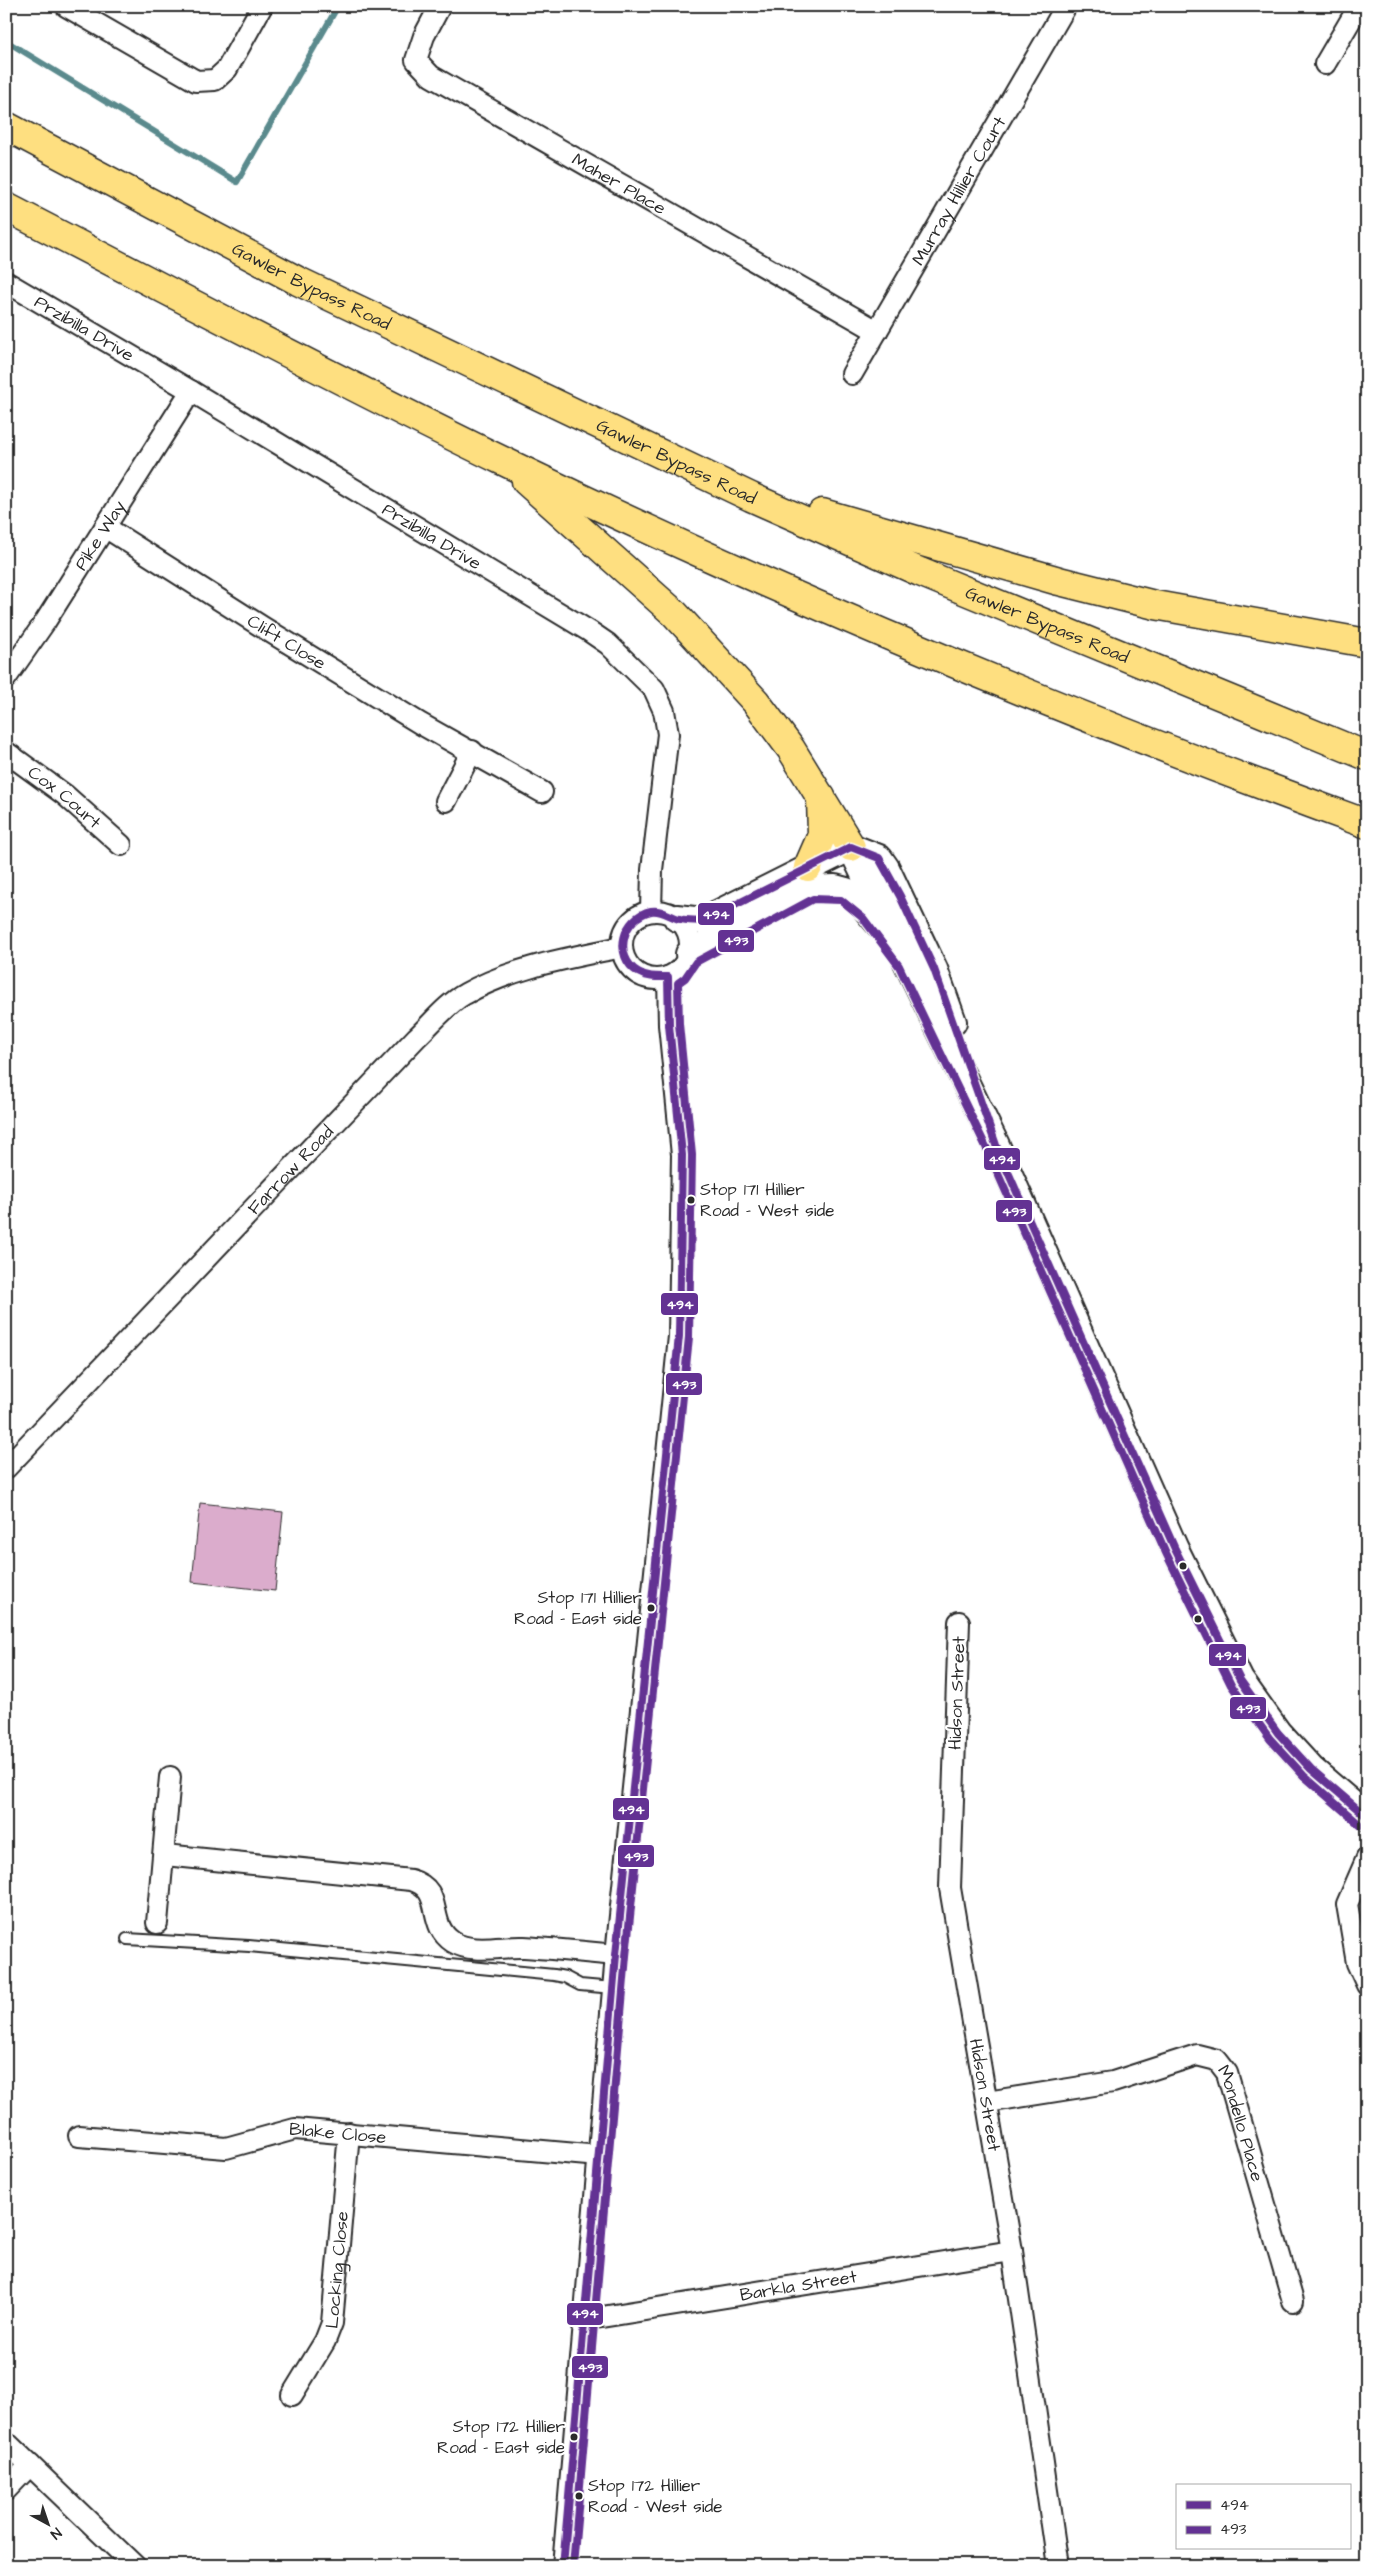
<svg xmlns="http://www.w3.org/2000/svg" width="1373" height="2572" viewBox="0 0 1373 2572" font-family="'Architects Daughter',sans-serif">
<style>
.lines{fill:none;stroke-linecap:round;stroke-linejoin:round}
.stream{stroke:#5a8a8d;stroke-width:6}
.building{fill:#dbaccc;stroke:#2b2b2b}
.service-casing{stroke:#2b2b2b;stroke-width:14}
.minor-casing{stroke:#2b2b2b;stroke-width:24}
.tertiary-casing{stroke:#2b2b2b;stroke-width:30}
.motorway-casing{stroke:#2b2b2b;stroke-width:31}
.service{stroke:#fff;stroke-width:10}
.minor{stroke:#fff;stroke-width:20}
.tertiary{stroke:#fff;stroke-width:26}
.motorway{stroke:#fedf80;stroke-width:28}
.bus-1-casing{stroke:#fff;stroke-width:11}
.bus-2-casing{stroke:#fff;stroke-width:11}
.bus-1{stroke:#633293;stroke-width:8}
.bus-2{stroke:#633293;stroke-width:8}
.bus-dot{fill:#2b2b2b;stroke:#fff;stroke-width:2}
.labels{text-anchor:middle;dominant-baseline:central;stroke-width:4.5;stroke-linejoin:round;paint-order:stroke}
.bus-label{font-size:17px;fill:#2b2b2b;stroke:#fff;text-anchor:start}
.street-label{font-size:18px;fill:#2b2b2b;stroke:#fff}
.line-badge{stroke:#fff;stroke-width:2}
.badge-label{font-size:14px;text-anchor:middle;font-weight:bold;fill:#fff}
</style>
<rect width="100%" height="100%" fill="#fff"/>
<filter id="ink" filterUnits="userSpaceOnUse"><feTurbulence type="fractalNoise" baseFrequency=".02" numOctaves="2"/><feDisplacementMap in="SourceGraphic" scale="10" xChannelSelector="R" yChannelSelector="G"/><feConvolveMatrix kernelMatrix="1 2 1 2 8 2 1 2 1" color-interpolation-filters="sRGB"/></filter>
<g filter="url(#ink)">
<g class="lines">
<path class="stream" d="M 6,41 L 237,182 L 338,6"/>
</g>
<path class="building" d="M 200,1503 L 283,1512 L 275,1591 L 192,1582 Z"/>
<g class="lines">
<g class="service-casing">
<path id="service" d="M 127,1939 L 249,1946 L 554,1975 L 565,1977 L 580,1985 L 613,1988"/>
</g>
<g class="minor-casing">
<g id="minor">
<path d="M 66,6 L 196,81 L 215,80 L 227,69 L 262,6"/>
<path id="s1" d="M 440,6 L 424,36 L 416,60 L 431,76 L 877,331"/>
<path d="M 1325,64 L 1359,6"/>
<path id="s2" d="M 6,282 L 191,391 L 589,631 L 608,644 L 654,689 L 664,711 L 668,734 L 652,870 L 651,911"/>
<path id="s3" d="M 852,374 L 1066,6"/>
<path id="s4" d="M 105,527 L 264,628 L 421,724 L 542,792"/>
<path id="s5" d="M 6,678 L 45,622 L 191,391"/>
<path id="s6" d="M 6,752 L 65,795 L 121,845"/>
<path d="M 446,801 L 472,751"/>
<circle cx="656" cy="945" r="34"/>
<path id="s7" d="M 6,1468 L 417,1037 C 432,1023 448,1003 465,994 C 513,967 569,958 622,947"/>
<path id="s8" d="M 959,1622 L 950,1888 L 1012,2251 L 1058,2566"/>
<path d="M 165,1855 L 411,1880 C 446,1890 425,1924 453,1942 C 472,1954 502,1946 524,1947 C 555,1949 585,1952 616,1955"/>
<path d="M 1367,1858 L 1347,1904 L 1357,1963 L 1367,1985"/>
<path d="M 157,1923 L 170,1777"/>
<path id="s9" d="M 987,2102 L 1113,2082 L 1197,2055 L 1217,2060 L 1227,2073 L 1293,2301"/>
<path id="s10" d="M 79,2136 L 226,2148 L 295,2129 L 599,2156"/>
<path id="s11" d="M 583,2320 L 1012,2251"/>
<path id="s12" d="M 292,2395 L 325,2341 L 332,2323 L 349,2133"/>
<path d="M 6,2442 L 135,2566"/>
<path d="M 6,2490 L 30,2465"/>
<path d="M 563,2566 L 616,1955 L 679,1336 L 682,1155 L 669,1025 L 668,977"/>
</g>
</g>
<g class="tertiary-casing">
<path id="tertiary" d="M 851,847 L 996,1145 L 1175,1549 L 1240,1680 L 1278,1733 L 1311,1769 L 1367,1817
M 677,918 L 703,921 L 851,847 L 879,858 L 886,868 L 934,969 L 953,1022
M 689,954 L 810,889 L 835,888 L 846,891 L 859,900 L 880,925"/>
</g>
<g class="motorway-casing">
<g id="motorway">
<path id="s13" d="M 6,126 L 298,281 L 751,497 L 920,572 L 1367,756"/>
<path d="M 6,207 C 171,292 334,379 501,460 C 783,596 1073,717 1367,824"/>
<path d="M 526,481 L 675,614 L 756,702 L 791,749 L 851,847"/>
<path d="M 822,513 L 1059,581 L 1155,605 L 1367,643"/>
<path d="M 808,867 L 822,835 L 821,797"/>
</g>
</g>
<use href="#service" class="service"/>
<use href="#minor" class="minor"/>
<use href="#tertiary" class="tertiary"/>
<use href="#motorway" class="motorway"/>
<g class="bus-1-casing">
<path id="bus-1" d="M 563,2566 L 616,1955 L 679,1336 L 682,1155 L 669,1025 L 668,977 C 658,977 648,978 638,972 C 612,956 623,917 651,911 C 662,909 670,917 680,919 C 687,921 695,920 703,921 L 851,847 L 879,858 L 900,896 L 934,969 L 996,1145 L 1175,1549 L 1240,1680 L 1278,1733 L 1311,1769 L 1367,1817"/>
</g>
<g class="bus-2-casing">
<path id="bus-2" d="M 573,2566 L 626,1956 L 689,1337 L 692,1155 L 679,1024 L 678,983 L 685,978 L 696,962 L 813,899 L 841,900 L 863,918 L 899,966 L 987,1149 L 1166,1553 L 1231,1685 L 1270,1739 L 1304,1776 L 1360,1825"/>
</g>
<use href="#bus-1" class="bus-1"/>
<use href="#bus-2" class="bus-2"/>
</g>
</g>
<g class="bus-dot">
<circle cx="691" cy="1200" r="4.5"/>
<circle cx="1183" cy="1566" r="4.5"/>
<circle cx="651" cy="1608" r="4.5"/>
<circle cx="1198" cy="1619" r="4.5"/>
<circle cx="574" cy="2437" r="4.5"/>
<circle cx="579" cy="2496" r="4.5"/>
</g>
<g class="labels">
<g class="bus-label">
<text x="700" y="1190">Stop 171 Hillier<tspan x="700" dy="21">Road - West side</tspan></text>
<text x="642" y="1598" text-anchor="end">Stop 171 Hillier<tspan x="642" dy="21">Road - East side</tspan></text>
<text x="565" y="2427" text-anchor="end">Stop 172 Hillier<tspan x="565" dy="21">Road - East side</tspan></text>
<text x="588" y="2486">Stop 172 Hillier<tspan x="588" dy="21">Road - West side</tspan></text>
</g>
<g class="street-label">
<text stroke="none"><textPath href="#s1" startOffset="298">Maher Place</textPath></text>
<text stroke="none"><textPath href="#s3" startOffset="212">Murray Hillier Court</textPath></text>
<text stroke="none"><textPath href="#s13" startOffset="345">Gawler Bypass Road</textPath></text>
<text stroke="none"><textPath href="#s2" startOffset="91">Przibilla Drive</textPath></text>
<text stroke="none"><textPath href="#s13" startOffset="750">Gawler Bypass Road</textPath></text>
<text stroke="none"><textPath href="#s5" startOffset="171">Pike Way</textPath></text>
<text stroke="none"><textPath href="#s2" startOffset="496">Przibilla Drive</textPath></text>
<text stroke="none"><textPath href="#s13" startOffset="1155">Gawler Bypass Road</textPath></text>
<text stroke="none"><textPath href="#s4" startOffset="215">Clift Close</textPath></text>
<text stroke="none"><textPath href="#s6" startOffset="74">Cox Court</textPath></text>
<text stroke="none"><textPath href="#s7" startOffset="412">Farrow Road</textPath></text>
<text transform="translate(957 1693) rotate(-88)">Hidson Street</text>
<text stroke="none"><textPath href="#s8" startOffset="476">Hidson Street</textPath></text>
<text stroke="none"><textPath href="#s9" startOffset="305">Mondello Place</textPath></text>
<text stroke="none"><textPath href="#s10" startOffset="262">Blake Close</textPath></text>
<text stroke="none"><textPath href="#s12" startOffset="136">Locking Close</textPath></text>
<text stroke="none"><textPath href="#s11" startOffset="218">Barkla Street</textPath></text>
</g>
</g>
<g class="line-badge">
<rect x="697" y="902" width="38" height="24" rx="5" fill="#633293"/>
<rect x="717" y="929" width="38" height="24" rx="5" fill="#633293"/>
<rect x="983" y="1147" width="38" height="24" rx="5" fill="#633293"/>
<rect x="995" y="1199" width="38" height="24" rx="5" fill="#633293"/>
<rect x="660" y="1292" width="39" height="24" rx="5" fill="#633293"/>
<rect x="665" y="1372" width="38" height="24" rx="5" fill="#633293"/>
<rect x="1208" y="1643" width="39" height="24" rx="5" fill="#633293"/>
<rect x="1229" y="1696" width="38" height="24" rx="5" fill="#633293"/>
<rect x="612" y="1797" width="38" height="24" rx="5" fill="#633293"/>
<rect x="617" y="1844" width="38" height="24" rx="5" fill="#633293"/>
<rect x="566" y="2302" width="38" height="24" rx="5" fill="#633293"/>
<rect x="571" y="2355" width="38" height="24" rx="5" fill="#633293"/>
</g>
<g class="badge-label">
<text x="716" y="919">494</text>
<text x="736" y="945">493</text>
<text x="1002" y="1164">494</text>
<text x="1014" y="1216">493</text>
<text x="680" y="1309">494</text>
<text x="684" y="1389">493</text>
<text x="1228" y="1660">494</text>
<text x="1248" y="1713">493</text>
<text x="631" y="1814">494</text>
<text x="636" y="1861">493</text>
<text x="585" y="2318">494</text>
<text x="590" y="2372">493</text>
</g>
<rect width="1373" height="2572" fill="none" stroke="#fff" stroke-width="25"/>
<rect x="12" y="12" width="1348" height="2547" fill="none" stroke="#2b2b2b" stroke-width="2" filter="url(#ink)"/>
<rect x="1176" y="2484" width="175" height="65" fill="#ffffff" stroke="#aaaaaa"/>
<rect x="1186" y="2501" width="25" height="8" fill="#633293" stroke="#aaaaaa"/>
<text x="1220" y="2510" font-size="15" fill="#2b2b2b">494</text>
<rect x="1186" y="2526" width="25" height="8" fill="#633293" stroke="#aaaaaa"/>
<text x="1220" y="2534" font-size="15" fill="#2b2b2b">493</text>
<g transform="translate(48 2524) rotate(140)" stroke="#ffffff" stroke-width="4" paint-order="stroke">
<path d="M0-4L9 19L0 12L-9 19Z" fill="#2b2b2b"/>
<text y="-8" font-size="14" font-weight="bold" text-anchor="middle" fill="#2b2b2b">N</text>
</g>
</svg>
